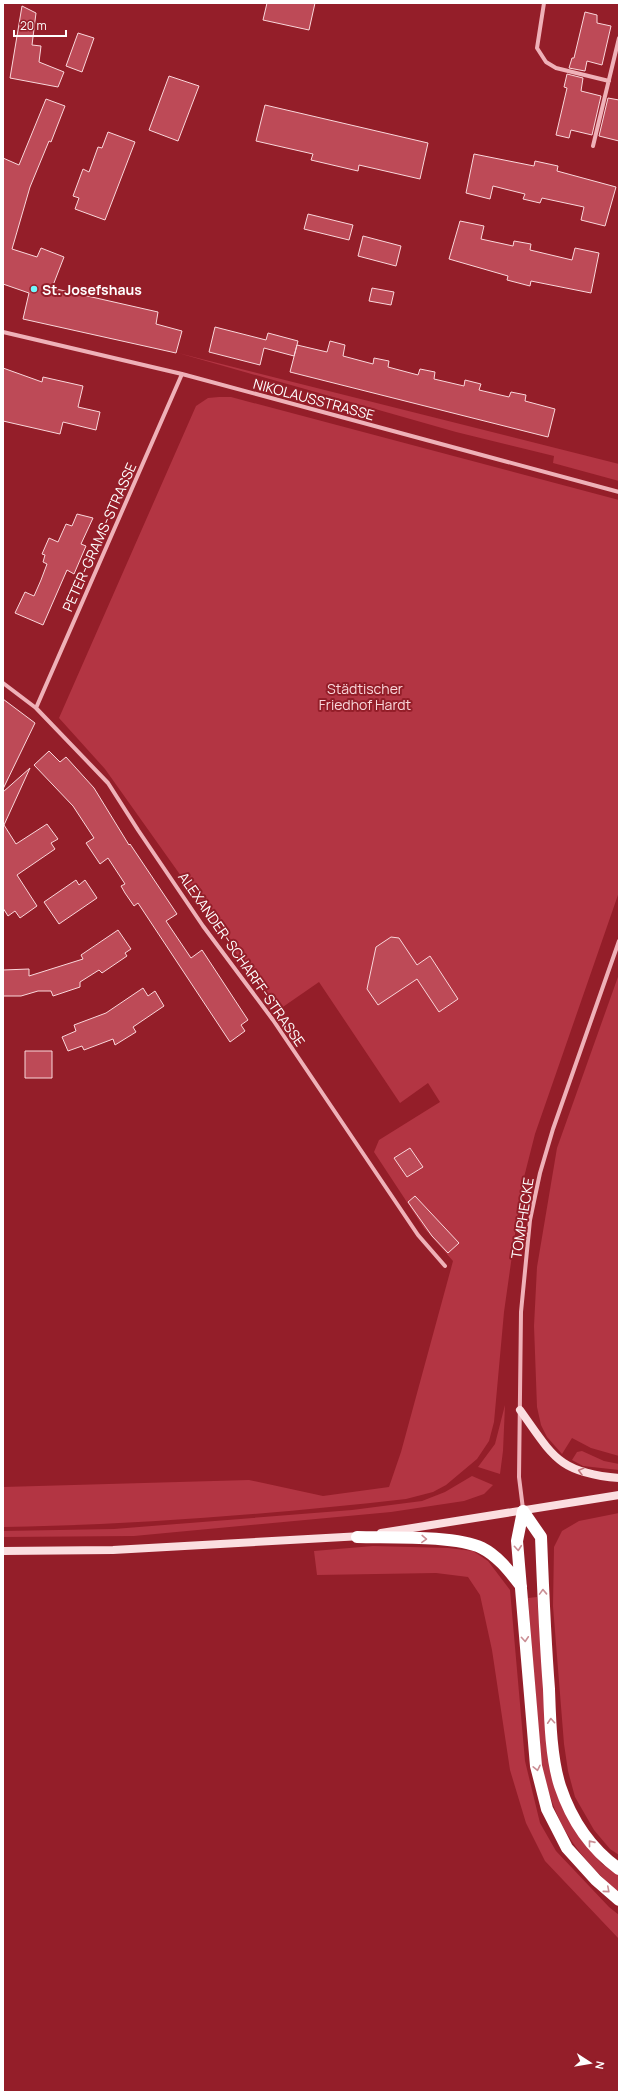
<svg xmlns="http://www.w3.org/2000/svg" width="622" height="2095" viewBox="0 0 622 2095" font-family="Manrope,sans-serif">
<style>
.green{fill:#b33543}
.building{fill:#bd4a57;stroke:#fad7db}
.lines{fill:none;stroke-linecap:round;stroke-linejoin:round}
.street{stroke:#efb1b8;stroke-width:4}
.secondary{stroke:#fbdee0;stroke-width:8}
.highway{stroke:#fff;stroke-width:12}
.oneway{stroke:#c2747b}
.oneway2{stroke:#ca8e94}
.poi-dot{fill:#70f6fd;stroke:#941e29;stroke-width:1.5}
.labels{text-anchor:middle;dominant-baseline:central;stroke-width:4;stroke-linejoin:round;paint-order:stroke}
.poi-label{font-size:14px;font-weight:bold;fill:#fff;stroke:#941e29;text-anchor:start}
.street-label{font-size:14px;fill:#fff;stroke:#941e29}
.park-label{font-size:14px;fill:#fad7db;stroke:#941e29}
</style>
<rect width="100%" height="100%" fill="#941e29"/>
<path class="green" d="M 178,353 L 619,464 L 619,481 L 553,463 L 554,456 L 456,432 Z
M 219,397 L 231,397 L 619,500 L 619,892 L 535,1134 L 522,1185 L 504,1312 L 494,1422 L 489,1441 L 477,1459 L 446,1485 L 433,1492 L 406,1499 C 272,1514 138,1525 3,1527 L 3,1487 L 249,1480 L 323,1496 L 389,1487 L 401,1452 L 453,1261 L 424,1228 L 374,1152 L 379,1140 L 440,1102 L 428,1083 L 400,1103 L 319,982 L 277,1011 L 105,769 L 59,718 L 196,406 L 208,398 Z
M 619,974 L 619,1456 L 591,1448 L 572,1438 L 562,1454 L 547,1437 L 541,1425 L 537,1407 L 534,1326 L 537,1267 L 557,1148 Z
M 505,1405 L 503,1451 L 500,1474 L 478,1467 L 495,1444 Z
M 582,1451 L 604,1461 L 619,1464 L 619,1470 L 583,1466 L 572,1460 L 577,1452 Z
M 472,1476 L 493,1485 L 484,1494 L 464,1501 L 391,1512 L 134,1536 L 3,1537 L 3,1531 L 114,1529 L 352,1510 L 422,1501 L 445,1492 Z
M 619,1513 L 619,1855 L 610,1849 L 594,1830 L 575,1797 L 568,1771 L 564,1744 L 553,1606 L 554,1547 L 562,1531 L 579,1521 Z
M 373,1546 L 448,1548 L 473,1551 L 488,1561 L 510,1590 L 525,1761 L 540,1823 L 556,1851 L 609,1907 L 619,1915 L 619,1939 L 545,1861 L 526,1823 L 510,1770 L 492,1650 L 480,1595 L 468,1577 L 436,1573 L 317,1575 L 314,1551 Z
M 537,1597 L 548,1736 L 581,1839 L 602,1864 L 619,1875 L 619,1893 C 573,1851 554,1823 541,1762 L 528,1598 Z"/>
<path class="building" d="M 267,3 L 315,3 L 309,30 L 263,20 Z
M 22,6 L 36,13 L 32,45 L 41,46 L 39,62 L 64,72 L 58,87 L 10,78 Z
M 585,12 L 597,15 L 597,23 L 611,26 L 602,65 L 587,61 L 585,71 L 569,68 L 572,58 L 574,58 Z
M 78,33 L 94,38 L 82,72 L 66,66 Z
M 567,74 L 583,78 L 581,91 L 601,96 L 592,135 L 571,130 L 569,138 L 556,135 L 567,88 L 564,87 Z
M 169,76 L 199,86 L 178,141 L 149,130 Z
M 608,98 L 619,100 L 619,141 L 599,136 Z
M 46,99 L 65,106 L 51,142 L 49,141 L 30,187 L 12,249 L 37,257 L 41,248 L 64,257 L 52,288 L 158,312 L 156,324 L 182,331 L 176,353 L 23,319 L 29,293 L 3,284 L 3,158 L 19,165 Z
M 265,105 L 428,143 L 420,179 L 359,165 L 358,171 L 311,160 L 313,154 L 256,141 Z
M 108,132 L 135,142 L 105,220 L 75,209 L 79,198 L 73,196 L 83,169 L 89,172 L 98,147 L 102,148 Z
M 474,154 L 534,166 L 535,161 L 558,166 L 557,171 L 616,187 L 605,226 L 581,220 L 584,207 L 542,198 L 540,203 L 523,199 L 525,194 L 493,186 L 490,199 L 466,193 Z
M 308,214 L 353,225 L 349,240 L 304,229 Z
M 460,221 L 484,226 L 481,239 L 513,246 L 514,241 L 531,244 L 530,250 L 572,260 L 575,248 L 599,253 L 591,293 L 531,281 L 530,286 L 507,280 L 508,276 L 449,259 Z
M 363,236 L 401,246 L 396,266 L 358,256 Z
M 372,288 L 394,292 L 391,305 L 369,301 Z
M 215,327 L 266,340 L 268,333 L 298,341 L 294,356 L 264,348 L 260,365 L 209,352 Z
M 330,341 L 345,345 L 343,356 L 373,364 L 374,358 L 389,361 L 388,367 L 418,375 L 420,369 L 435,372 L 434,379 L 464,386 L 465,380 L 481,384 L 479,390 L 509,397 L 511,392 L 526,395 L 525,401 L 555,409 L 548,437 L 290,372 L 297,345 L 327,352 Z
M 3,368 L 42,382 L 43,377 L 83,386 L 78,407 L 100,412 L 96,430 L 63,422 L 60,434 L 3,421 Z
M 77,514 L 93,518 L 81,544 L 86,546 L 74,574 L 67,570 L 43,625 L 15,613 L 25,592 L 34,596 L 41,580 L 47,564 L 43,562 L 45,555 L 42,554 L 49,538 L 58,542 L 66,524 L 72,526 Z
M 3,699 L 35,723 L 3,789 Z
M 49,751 L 60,762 L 66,757 L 94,788 L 129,845 L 130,844 L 177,914 L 166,921 L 191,958 L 202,950 L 248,1020 L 241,1025 L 245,1031 L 230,1042 L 138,903 L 134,906 L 125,893 L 121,886 L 125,884 L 108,858 L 100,864 L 86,843 L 94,838 L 73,806 L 34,765 Z
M 30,768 L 4,825 L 16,844 L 47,824 L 58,839 L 51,843 L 55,849 L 17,875 L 37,906 L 20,918 L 15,911 L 8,916 L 3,908 L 3,792 Z
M 76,880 L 79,885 L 85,880 L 97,898 L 59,924 L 44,902 Z
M 118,930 L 131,949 L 125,953 L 127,956 L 102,973 L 99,970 L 80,982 L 80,987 L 53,996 L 51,991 L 38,991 L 21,996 L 3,996 L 3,970 L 29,969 L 29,976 L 83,959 L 81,955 Z
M 391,937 L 399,938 L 417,965 L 430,956 L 458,999 L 439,1012 L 417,979 L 378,1005 L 367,989 L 376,947 Z
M 143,988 L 148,996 L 155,991 L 164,1006 L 133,1027 L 136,1032 L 115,1045 L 113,1039 L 84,1050 L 82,1046 L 68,1051 L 62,1037 L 76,1031 L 74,1025 L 106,1013 Z
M 25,1051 L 52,1051 L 52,1078 L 25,1078 Z
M 410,1148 L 423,1167 L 407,1177 L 394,1158 Z
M 415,1196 L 459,1243 L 448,1253 L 432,1236 L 408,1202 Z"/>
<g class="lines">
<path class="street" d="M 544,3 L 537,48 L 546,62 L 556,68 L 609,81
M 593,146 L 619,38
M 3,332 L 182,374 L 619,492
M 3,683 L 36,708 L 108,783 L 138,830 L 203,926 L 273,1020 L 418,1235 L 445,1266
M 36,708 L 182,374
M 523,1509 L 519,1477 L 521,1312 L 530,1220 L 540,1173 L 553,1129 L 619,941"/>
<path class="secondary" d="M 520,1410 C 553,1456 558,1473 619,1478
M 381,1533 L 619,1495
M 3,1551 L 113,1550 L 362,1536"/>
<path class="highway" d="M 523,1511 L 517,1541 L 536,1766 L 547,1809 L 567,1848 L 596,1880 L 619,1900
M 523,1511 L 541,1537 C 543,1588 545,1639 549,1689 C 550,1719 551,1758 560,1786 C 571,1819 591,1849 619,1869
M 357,1537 C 389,1538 455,1535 482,1548 C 498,1556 510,1572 521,1586"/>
</g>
<defs><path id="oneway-chevron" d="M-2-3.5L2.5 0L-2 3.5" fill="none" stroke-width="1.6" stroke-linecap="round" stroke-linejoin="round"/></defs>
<use class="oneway" href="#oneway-chevron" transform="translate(581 1471) rotate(-165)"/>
<g class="oneway2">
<use href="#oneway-chevron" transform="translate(424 1539) rotate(2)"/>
<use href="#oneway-chevron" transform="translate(518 1548) rotate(85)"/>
<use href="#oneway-chevron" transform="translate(543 1592) rotate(-92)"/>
<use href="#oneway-chevron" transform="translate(525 1639) rotate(86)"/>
<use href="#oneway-chevron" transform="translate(551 1721) rotate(-94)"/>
<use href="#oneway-chevron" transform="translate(537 1768) rotate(78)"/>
<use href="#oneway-chevron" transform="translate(591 1843) rotate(-129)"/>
<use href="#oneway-chevron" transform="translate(607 1890) rotate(41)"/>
</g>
<circle class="poi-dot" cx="34" cy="289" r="4"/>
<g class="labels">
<g class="poi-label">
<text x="42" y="289">St. Josefshaus</text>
</g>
<g class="street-label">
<text transform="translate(314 399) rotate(15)">NIKOLAUSSTRASSE</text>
<text transform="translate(99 537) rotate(-66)">PETER-GRAMS-STRASSE</text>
<text transform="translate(242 959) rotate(55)">ALEXANDER-SCHARFF-STRASSE</text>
<text transform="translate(522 1218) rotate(-81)">TOMPHECKE</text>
</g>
<g class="park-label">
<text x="365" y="688">Städtischer<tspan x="365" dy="16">Friedhof Hardt</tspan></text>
</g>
</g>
<rect width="622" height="2095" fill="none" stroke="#ffffff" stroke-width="8"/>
<g transform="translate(590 2063) rotate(102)" stroke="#941e29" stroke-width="3" paint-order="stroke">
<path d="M0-3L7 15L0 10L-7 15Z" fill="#ffffff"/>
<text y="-6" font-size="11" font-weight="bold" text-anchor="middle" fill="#ffffff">N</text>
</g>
<path d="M14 30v6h52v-6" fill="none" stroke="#ffffff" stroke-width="2"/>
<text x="20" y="30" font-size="12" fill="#ffffff" stroke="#941e29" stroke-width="3" paint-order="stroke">20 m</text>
</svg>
